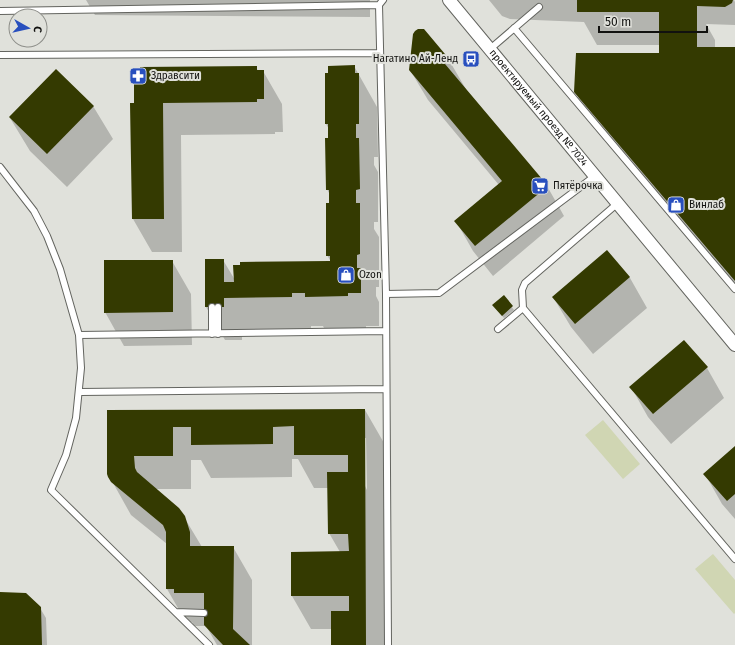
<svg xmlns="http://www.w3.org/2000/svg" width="735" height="645" viewBox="0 0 735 645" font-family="'Fira Sans',sans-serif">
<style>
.green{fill:#d0d6b3}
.shadow{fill:#0003;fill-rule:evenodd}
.building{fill:#343a01}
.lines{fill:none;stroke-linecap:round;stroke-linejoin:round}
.service-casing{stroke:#63645f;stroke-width:8}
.minor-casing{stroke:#63645f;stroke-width:14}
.service{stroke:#fff;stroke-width:6}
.minor{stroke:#fff;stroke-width:12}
.labels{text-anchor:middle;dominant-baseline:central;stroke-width:4;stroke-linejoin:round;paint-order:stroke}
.poi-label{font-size:10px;fill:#11110f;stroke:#e0e1db;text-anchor:start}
.street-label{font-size:10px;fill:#11110f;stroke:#e0e1db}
</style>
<rect width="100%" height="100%" fill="#e0e1db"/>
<path class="green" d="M 603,420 L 640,464 L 623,479 L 585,435 Z
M 713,554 L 735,580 L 735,613 L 734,614 L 695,569 Z"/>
<path class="shadow" d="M 86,0 L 370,0 L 370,17 L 95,15 Z
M 489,0 L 734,0 L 735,2 L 735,25 L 706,24 L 715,40 L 715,48 L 735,48 L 735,290 L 595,125 L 575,92 L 660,54 L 660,45 L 597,45 L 584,22 L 510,19 L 502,16 Z
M 449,60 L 467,91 L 547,186 L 564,216 L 493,276 L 473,251 L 456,221 L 499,185 L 428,100 L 410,70 Z
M 354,66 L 377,107 L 378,157 L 374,157 L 374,165 L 378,172 L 378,222 L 374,222 L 374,229 L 379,237 L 379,287 L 376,287 L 376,296 L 379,302 L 379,326 L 366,326 L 366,329 L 325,330 L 323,326 L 311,326 L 311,330 L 242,330 L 242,340 L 225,340 L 206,307 L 223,260 L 235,280 L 331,262 L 327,255 L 330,195 L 327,189 L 329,129 L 326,124 L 326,74 Z
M 256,67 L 258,71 L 263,71 L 282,104 L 283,132 L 275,132 L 275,134 L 181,135 L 182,252 L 152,252 L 133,219 L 131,104 Z
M 93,106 L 113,139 L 67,187 L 30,151 L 10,118 Z
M 607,251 L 630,278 L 647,308 L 593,354 L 571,327 L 553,297 Z
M 172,261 L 191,294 L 192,345 L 124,346 L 105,312 Z
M 503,296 L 514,310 L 504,318 L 495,308 Z
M 707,368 L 724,398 L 671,444 L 648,417 L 631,387 Z
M 365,410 L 384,443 L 385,645 L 332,645 L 332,629 L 311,629 L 292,596 L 340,552 L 329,533 L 328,488 L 314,488 L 298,459 L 292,459 L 292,477 L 211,478 L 201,460 L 191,460 L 191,489 L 155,489 L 184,517 L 202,547 L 233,547 L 252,580 L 252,645 L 217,645 L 206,626 L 194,626 L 192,622 L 186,622 L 167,589 L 167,544 L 131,515 L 108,474 L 108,411 ZM 364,438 L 366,438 L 367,490 L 365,486 Z
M 735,448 L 735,519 L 722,504 L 705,474 Z
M 0,593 L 40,608 L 46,618 L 47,645 L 0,645 Z"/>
<path class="building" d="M 577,0 L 733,0 L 732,3 L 725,7 L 697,6 L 697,47 L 735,47 L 735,281 L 574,92 L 576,53 L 659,53 L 659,12 L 577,12 Z
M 418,29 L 424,29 L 450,60 L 445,64 L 548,186 L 475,246 L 454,221 L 502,181 L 409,70 L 413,34 L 415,31 Z
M 355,65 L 355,73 L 359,73 L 359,124 L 356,124 L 356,138 L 359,138 L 360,189 L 356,190 L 356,203 L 360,203 L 360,254 L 357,255 L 357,268 L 361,268 L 361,293 L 348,293 L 348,296 L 305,297 L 305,293 L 292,293 L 292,297 L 224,298 L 224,307 L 205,307 L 205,259 L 224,259 L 224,282 L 234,282 L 233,265 L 240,265 L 240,262 L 330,261 L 330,256 L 326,256 L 326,203 L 329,203 L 329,190 L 326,190 L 325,138 L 328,138 L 328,124 L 325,124 L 325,73 L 328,73 L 328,66 Z
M 257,66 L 257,70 L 264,70 L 264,99 L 257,99 L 257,102 L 163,103 L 164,219 L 132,219 L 130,103 L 134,103 L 134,71 L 140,71 L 140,67 Z
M 56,69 L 94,106 L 47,154 L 9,117 Z
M 607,250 L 630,277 L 575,324 L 552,297 Z
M 104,260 L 173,260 L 173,312 L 104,313 Z
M 504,295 L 513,306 L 502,316 L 492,305 Z
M 684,340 L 708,367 L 653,414 L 629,387 Z
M 365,409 L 366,645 L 331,645 L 331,611 L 349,611 L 349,596 L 291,596 L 291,552 L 349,551 L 348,534 L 328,534 L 327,472 L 348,472 L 348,455 L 294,455 L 294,426 L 273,427 L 273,444 L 191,445 L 191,427 L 173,427 L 173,456 L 134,456 L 135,468 L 137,472 L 179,508 L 185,516 L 190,532 L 190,546 L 234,546 L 233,629 L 250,645 L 223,645 L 204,625 L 204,593 L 174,593 L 174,589 L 166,589 L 166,532 L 163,525 L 111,482 L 108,477 L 107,474 L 107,410 Z
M 735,446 L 735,494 L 727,501 L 703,474 Z
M 0,592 L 26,593 L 41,607 L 42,645 L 0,645 Z"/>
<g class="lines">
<g class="service-casing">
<path id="service" d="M 383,0 L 379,5 L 386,294 L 388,645
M 0,11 L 379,5
M 514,28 L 735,289
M 490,49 L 539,7
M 0,55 L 380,53
M 0,167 L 34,211 L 47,236 L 60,269 L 79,335 L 81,368 L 76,418 L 66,455 L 51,490 L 209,645
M 618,203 L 525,283 L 522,290 L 523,308 L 735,559
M 386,294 L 439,293 L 595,176
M 212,307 L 212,334
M 218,307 L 218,334
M 498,329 L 523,308
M 79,335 L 386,331
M 80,392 L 386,389
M 176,612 L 204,613"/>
</g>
<g class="minor-casing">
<g id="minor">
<path id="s1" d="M 449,0 L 735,345"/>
</g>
</g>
<use href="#service" class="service"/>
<use href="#minor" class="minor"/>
</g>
<defs>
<g id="bus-square" transform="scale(0.9)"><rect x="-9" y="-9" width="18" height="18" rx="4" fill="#284fbe" stroke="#e0e1db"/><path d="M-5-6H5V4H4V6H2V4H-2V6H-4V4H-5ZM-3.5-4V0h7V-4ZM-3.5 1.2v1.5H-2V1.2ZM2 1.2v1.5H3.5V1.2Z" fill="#fff"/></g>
<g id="pharmacy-square" transform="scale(0.9)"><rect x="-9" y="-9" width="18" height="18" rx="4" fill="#284fbe" stroke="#e0e1db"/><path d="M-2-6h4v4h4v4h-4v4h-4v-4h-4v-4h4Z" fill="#fff"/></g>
<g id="supermarket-square" transform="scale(0.9)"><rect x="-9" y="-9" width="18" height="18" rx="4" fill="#284fbe" stroke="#e0e1db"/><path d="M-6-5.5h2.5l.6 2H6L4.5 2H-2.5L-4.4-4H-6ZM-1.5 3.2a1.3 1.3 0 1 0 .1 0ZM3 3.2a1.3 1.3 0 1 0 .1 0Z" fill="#fff"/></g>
<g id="shop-square" transform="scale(0.9)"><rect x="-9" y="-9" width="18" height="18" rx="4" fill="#284fbe" stroke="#e0e1db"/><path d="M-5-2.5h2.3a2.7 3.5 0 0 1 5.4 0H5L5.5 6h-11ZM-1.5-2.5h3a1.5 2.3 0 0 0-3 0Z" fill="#fff"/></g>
</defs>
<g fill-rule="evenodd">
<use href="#bus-square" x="471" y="59"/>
<use href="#pharmacy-square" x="138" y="76"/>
<use href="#supermarket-square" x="540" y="186"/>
<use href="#shop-square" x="676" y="205"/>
<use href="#shop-square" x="346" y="275"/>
</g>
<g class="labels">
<g class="poi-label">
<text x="458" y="59" text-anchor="end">Нагатино Ай-Ленд</text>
<text x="151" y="76">Здравсити</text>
<text x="553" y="186">Пятёрочка</text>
<text x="689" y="205">Винлаб</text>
<text x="359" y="275">Ozon</text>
</g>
<g class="street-label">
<text stroke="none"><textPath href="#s1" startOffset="140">проектируемый проезд № 7024</textPath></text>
</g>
</g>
<g transform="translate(28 28) rotate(98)"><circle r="19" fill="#e0e1db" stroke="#8d8e89"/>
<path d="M0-3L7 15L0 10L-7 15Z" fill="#284fbe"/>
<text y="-6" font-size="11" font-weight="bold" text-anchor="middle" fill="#11110f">С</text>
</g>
<path d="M599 26v6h108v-6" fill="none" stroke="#11110f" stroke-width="2"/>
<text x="605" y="26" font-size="12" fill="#11110f" stroke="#e0e1db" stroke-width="3" paint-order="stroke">50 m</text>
</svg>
